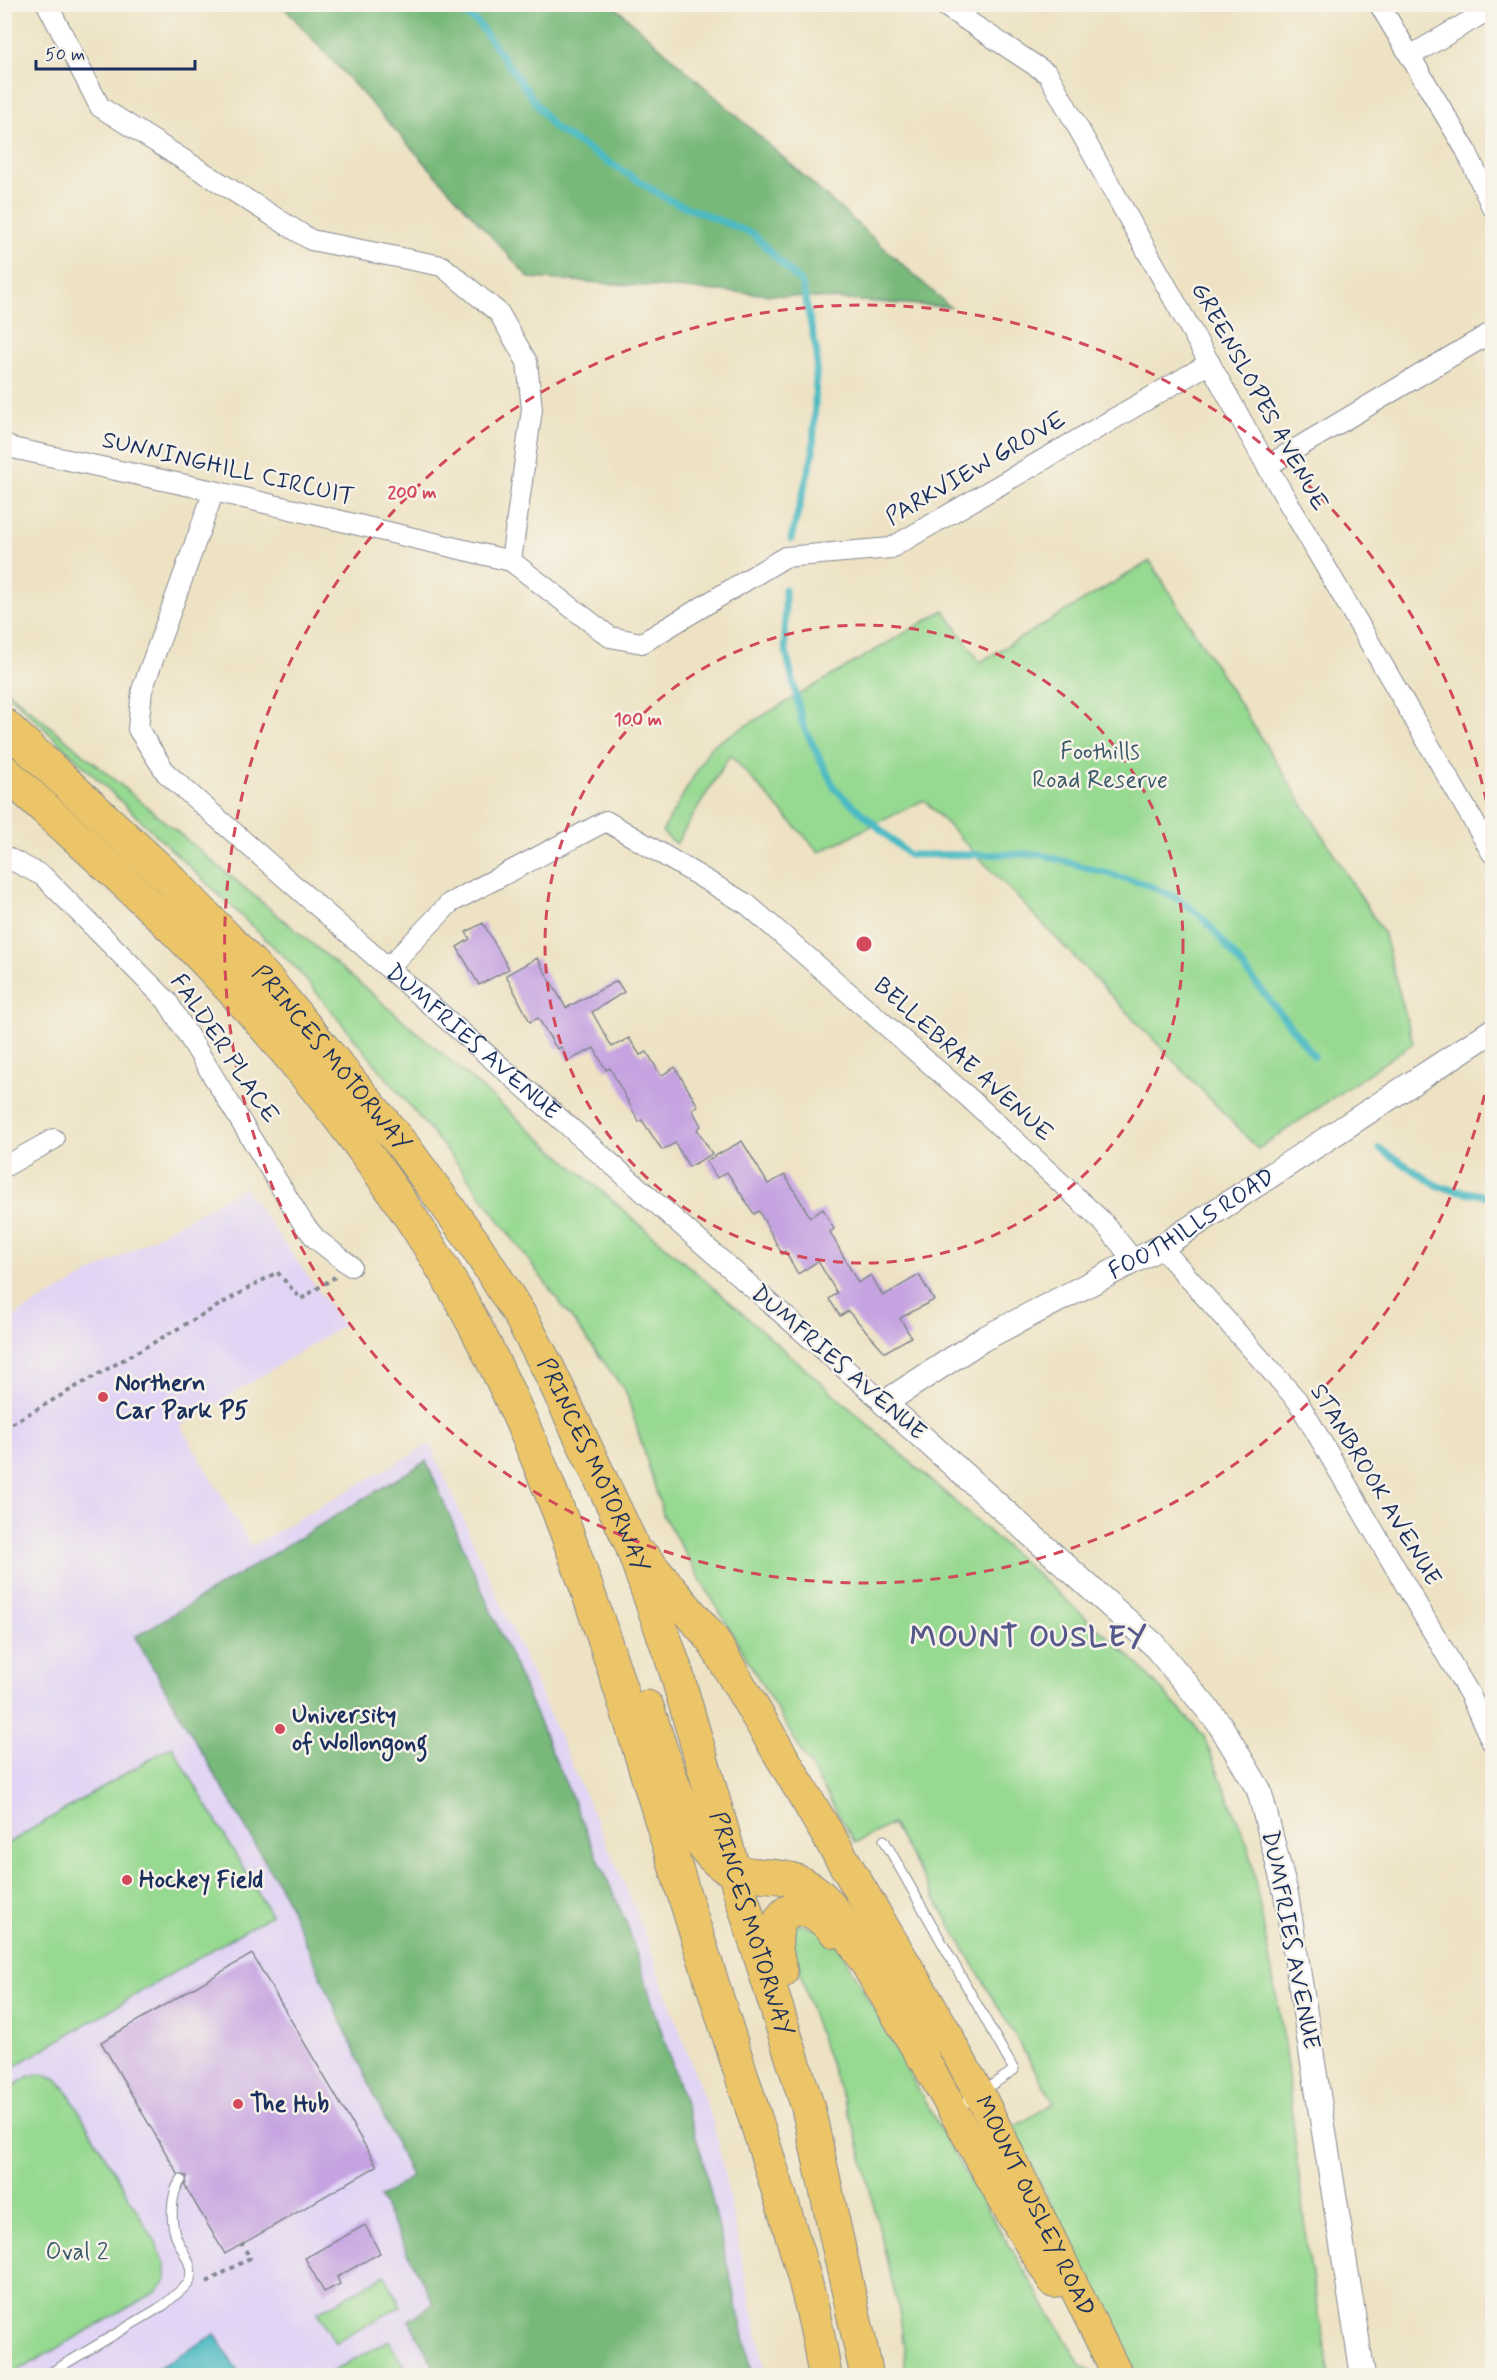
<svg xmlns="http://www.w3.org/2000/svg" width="1497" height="2380" viewBox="0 0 1497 2380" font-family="Mynerve,sans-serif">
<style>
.built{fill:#e1d4f4}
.green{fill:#96d990;stroke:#588477;stroke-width:1.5}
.forest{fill:#78b97a;stroke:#4a746c;stroke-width:1.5}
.water{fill:#4cbac3;stroke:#347490;stroke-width:1.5}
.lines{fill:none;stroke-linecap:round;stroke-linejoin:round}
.stream{stroke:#4cbac3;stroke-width:7}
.building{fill:#c5a3e1}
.service-casing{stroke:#848890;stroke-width:11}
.minor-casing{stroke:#848890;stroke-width:22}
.tertiary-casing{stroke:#848890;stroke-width:26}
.primary-casing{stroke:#848890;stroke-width:32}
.motorway-casing{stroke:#848890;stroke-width:35}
.path{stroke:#848890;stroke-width:4;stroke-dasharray:4.5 4.5;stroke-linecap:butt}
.service{stroke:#fff;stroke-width:9}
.minor{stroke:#fff;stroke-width:20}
.tertiary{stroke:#fff;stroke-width:24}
.primary{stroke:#ecc569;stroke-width:30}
.motorway{stroke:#ecc569;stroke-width:33}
.ring{fill:none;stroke:#d1495b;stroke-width:3;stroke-dasharray:10 8}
.poi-dot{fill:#d1495b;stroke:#f7f3e8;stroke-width:2}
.labels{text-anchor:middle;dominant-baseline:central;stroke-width:5;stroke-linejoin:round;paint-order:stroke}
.street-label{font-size:24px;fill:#1b2f5e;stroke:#f7f3e8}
.park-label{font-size:24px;fill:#3a5a6a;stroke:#f7f3e8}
.poi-label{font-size:24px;font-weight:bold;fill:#1b2f5e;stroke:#f7f3e8;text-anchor:start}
.district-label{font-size:30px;font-weight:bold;letter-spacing:1.5px;fill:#56588c;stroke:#f7f3e8}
.centre{fill:#d1495b;stroke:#f7f3e8;stroke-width:3}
.ring-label{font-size:18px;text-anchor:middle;font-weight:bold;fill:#d1495b;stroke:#f7f3e8;stroke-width:5;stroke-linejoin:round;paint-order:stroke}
</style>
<rect width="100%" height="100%" fill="#f7f3e8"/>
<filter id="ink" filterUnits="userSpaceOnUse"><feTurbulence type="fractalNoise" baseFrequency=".0167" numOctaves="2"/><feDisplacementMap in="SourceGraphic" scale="12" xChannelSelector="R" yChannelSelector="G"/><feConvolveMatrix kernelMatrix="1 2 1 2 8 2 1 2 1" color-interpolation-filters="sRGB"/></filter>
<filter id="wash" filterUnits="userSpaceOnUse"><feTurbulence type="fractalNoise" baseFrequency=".008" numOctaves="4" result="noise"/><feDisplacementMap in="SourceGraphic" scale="24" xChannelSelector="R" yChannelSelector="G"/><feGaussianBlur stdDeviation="1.35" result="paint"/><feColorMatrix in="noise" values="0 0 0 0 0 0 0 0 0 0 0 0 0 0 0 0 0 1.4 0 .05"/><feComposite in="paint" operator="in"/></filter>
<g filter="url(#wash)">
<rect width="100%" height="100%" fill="#ede2c3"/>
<path class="built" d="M 244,1187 L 343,1325 L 181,1426 L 251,1546 L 430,1444 L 637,1913 L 714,2126 L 766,2375 L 5,2375 L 4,1322 Z"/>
<path class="green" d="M 1150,561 L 1383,932 L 1413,1043 L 1258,1149 L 924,800 L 819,852 L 730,755 L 676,844 L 662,832 L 711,746 L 944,610 L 980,662 Z
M 4,688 L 376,997 L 715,1289 L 1137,1663 L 1203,1735 L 1249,1848 L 1283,2032 L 1307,2247 L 1330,2375 L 1138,2375 L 1108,2325 L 1014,2127 L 1054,2103 L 892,1824 L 855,1843 L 664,1517 L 626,1392 L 456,1162 L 297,969 L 5,691 Z
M 172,1746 L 271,1915 L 5,2072 L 5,1845 Z
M 796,1924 L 821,1929 L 840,1949 L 956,2157 L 1081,2365 L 1095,2375 L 907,2375 L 900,2315 L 857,2136 L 813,2018 L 793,1948 Z
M 43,2074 L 57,2079 L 67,2091 L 156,2243 L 165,2265 L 167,2280 L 156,2292 L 10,2375 L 5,2375 L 5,2091 L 31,2075 Z
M 385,2275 L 401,2306 L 335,2343 L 318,2312 Z
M 389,2340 L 406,2371 L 398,2375 L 326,2375 Z"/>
<path class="forest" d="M 282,5 L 613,5 L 950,307 L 529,278 Z
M 426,1461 L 627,1925 L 702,2156 L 753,2375 L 438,2375 L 409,2320 L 434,2304 L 380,2198 L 411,2177 L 284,1894 L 135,1637 Z"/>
<path class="water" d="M 215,2334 L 240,2375 L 162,2375 L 158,2368 Z"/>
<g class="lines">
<path class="stream" d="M 450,4 L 478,23 L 554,128 L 669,200 L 753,234 L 802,284 L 817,353 L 813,453 L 791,539
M 785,589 L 785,647 L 803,725 L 835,789 L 909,855 L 1039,854 L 1148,885 L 1177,898 L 1201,916 L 1221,939 L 1314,1056
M 1380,1149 L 1440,1187 L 1492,1197"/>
</g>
<g id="blocks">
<path class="building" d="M 483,923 L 509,969 L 479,985 L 457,947 L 470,939 L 466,932 Z
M 537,958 L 566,1008 L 617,981 L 624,992 L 592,1012 L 612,1047 L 629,1038 L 640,1055 L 647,1052 L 661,1076 L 675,1067 L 698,1106 L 692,1109 L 701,1126 L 697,1129 L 712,1154 L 689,1167 L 675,1143 L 662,1150 L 642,1120 L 639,1122 L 610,1068 L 606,1070 L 594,1048 L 568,1061 L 561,1047 L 557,1049 L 538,1018 L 530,1022 L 506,975 Z
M 742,1141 L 768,1184 L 785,1175 L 810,1217 L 823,1209 L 834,1229 L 830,1232 L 858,1283 L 871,1275 L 883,1296 L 919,1275 L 934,1300 L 900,1318 L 911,1337 L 885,1352 L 848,1311 L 840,1316 L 829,1299 L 837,1293 L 818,1261 L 798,1274 L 785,1251 L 782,1254 L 759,1211 L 754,1214 L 727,1172 L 717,1178 L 706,1161 Z
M 252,1954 L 377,2166 L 225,2254 L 185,2186 L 187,2176 L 178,2174 L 101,2042 Z
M 365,2225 L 380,2253 L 337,2277 L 340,2284 L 324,2292 L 305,2258 Z"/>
</g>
</g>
<g filter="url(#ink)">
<use href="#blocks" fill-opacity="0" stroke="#848890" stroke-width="1.5"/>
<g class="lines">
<g class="service-casing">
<path id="service" d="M 884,1840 L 1014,2070 L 955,2110
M 45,2376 L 164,2305 L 189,2283 C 195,2265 184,2255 177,2239 C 170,2223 170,2194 181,2180"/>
</g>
<g class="minor-casing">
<g id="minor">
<path d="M 47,4 L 100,107 L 311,240 L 442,266 L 499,313 L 527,362 L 532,409 L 511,561"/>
<path d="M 942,4 L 1048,74 L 1267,466 L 1492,853"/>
<path d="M 1379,4 L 1466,150 L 1492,207"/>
<path d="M 1410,56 L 1492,8"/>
<path d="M 4,443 L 12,448 L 214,491 L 511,561 L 610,637 L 642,643 L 785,557 L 891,548 L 1210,363"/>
<path d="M 1267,466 L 1492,332"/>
<path id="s1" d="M 214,491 L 142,690 L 138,729 L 166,773 L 884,1403"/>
<path d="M 4,856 L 43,876 L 167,1001 L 303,1223 L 316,1239 L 351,1266"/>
<path d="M 389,967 L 450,903 L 606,821 L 748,905 L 968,1097 L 1103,1222 L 1134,1261"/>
<path d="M 4,1167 L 54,1139"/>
<path d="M 1161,1247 L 1297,1400 L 1470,1695 L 1492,1742"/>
</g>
</g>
<g class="tertiary-casing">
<g id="tertiary">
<path id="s2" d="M 1363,2376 L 1286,1894 L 1259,1790 L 1219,1723 L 1153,1644 L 884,1403 L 983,1339 L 1161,1247 L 1492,1031"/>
</g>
</g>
<g class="primary-casing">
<g id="primary">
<path id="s3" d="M 948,2038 L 980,2095 L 1118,2376"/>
<path d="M 922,2055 L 1010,2212 L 1054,2283"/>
</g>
</g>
<g class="motorway-casing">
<g id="motorway">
<path id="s4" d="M 4,725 L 172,881 L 268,981 L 404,1147 L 474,1243 L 519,1314 L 548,1368 L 630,1541 L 675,1668 L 740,1892 L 808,2108 L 867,2376"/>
<path d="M 4,771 C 74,836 147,899 212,968 C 286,1047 354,1131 413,1221 C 553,1432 618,1685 693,1923 C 718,2000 742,2076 766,2152 C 789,2225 814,2299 825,2376"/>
<path d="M 644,1558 L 712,1639 L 948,2038"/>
<path d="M 647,1707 C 662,1749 689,1860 735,1871 C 767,1880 789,1870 817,1893 C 838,1911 851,1938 865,1960 C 884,1992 903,2023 922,2055"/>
<path d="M 781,1972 C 778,1960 774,1947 776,1935 C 781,1894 817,1910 835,1931"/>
</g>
</g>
<path class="path" d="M 4,1428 L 277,1272 L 301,1299 L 335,1277
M 4,1534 L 5,1534
M 207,2282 L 250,2258 L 242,2244"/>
<use href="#service" class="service"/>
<use href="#minor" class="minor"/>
<use href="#tertiary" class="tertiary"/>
<use href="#primary" class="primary"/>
<use href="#motorway" class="motorway"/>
</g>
</g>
<g class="ring">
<circle cx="864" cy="944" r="319"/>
<path d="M1492 1060A639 639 0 1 1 1492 828"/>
</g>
<g class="poi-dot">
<circle cx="103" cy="1397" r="6"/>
<circle cx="280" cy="1729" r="6"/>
<circle cx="127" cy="1880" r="6"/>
<circle cx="238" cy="2104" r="6"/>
</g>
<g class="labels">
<g class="street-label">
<text transform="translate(1259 397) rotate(61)">GREENSLOPES AVENUE</text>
<text transform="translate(228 469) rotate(13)">SUNNINGHILL CIRCUIT</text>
<text transform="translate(976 469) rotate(-30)">PARKVIEW GROVE</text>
<text stroke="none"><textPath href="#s1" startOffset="711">DUMFRIES AVENUE</textPath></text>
<text transform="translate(224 1049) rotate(56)">FALDER PLACE</text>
<text stroke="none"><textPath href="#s4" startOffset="468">PRINCES MOTORWAY</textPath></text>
<text transform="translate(963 1060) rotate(42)">BELLEBRAE AVENUE</text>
<text stroke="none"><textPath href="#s2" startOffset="1494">FOOTHILLS ROAD</textPath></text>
<text transform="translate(838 1363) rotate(41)">DUMFRIES AVENUE</text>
<text stroke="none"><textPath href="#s4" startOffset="954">PRINCES MOTORWAY</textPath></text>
<text transform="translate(1375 1485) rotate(59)">STANBROOK AVENUE</text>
<text stroke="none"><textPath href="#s4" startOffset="1440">PRINCES MOTORWAY</textPath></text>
<text transform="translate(1290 1940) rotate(79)">DUMFRIES AVENUE</text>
<text stroke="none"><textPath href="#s3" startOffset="189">MOUNT OUSLEY ROAD</textPath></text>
</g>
<g class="park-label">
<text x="1100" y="752">Foothills<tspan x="1100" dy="28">Road Reserve</tspan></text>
<text x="77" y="2252">Oval 2</text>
</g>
<g class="poi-label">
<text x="115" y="1383">Northern<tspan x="115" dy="28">Car Park P5</tspan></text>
<text x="292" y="1715">University<tspan x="292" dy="28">of Wollongong</tspan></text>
<text x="139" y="1880">Hockey Field</text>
<text x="250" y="2104">The Hub</text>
</g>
<g class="district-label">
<text x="1029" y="1637">MOUNT OUSLEY</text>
</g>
</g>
<circle cx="864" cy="944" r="9" class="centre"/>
<g class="ring-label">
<text x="412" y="498">200 m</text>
<text x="638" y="725">100 m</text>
</g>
<rect width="1497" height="2380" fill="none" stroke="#f7f3e8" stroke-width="24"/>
<path d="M36 60v9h159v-9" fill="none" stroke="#1b2f5e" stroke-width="3"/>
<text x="45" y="60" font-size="18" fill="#1b2f5e" stroke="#f7f3e8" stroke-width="4.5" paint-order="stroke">50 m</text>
</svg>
